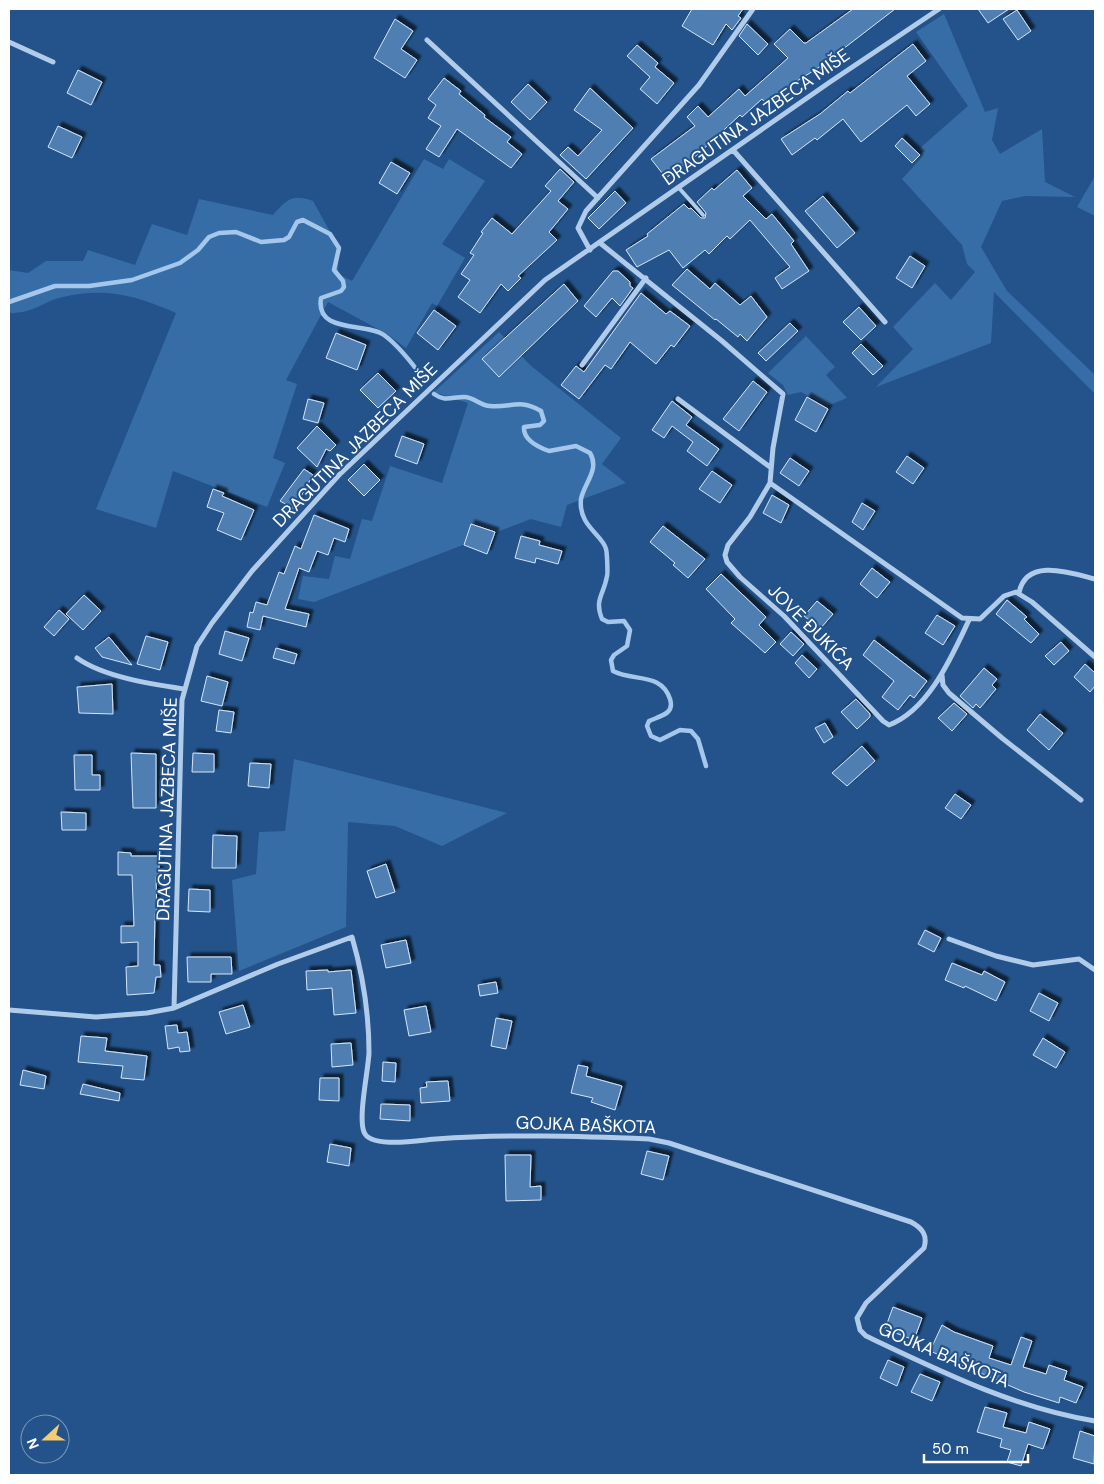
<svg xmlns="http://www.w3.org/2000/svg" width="1104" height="1484" viewBox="0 0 1104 1484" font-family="'DM Sans',sans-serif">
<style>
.green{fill:#376da6}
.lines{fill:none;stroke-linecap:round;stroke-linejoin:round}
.stream{stroke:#a4c7eb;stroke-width:4.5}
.building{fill:#507fb2;stroke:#d4e5f8;filter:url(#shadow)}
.lane{stroke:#b0ccea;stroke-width:4}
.street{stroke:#b0ccea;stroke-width:5}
.labels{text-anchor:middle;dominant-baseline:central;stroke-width:4;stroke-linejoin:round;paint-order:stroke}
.street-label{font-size:18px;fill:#fff;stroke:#23538a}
</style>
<defs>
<filter id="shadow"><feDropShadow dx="4" dy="-4" stdDeviation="1" flood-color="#0009"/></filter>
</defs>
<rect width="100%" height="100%" fill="#23538a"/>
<path class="green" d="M 944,14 L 985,112 L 998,108 L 992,140 L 1000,154 L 1042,129 L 1045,182 L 1075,197 L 1025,196 L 1002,201 L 981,247 L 1007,291 L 1095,375 L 1095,394 L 994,292 L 991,343 L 876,387 L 913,349 L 893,327 L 935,283 L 951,300 L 975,272 L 967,264 L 962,245 L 902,179 L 924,155 L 919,149 L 968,106 L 916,32 Z
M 424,159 L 443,169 L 449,159 L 485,181 L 442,244 L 465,258 L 437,306 L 432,303 L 406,348 L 387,334 L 328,302 L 286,380 L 297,384 L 273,458 L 285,463 L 267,507 L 173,471 L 156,528 L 96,509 L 176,313 C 137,296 107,287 63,297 C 41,302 36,313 9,313 L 9,270 L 28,273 L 46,261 L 83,261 L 88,250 L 135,265 L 152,224 L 187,235 L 199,199 L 273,215 C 286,200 292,193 313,201 L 339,248 L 338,274 L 352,281 Z
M 1095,176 L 1095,216 L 1077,207 Z
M 499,332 L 530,365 L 621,438 L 602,464 L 626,483 L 567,505 L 561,527 L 531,519 L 314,602 L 298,599 L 303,576 L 329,579 L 335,556 L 350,559 L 362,519 L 372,521 L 390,466 L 442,483 L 468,403 L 434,392 Z
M 806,336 L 835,367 L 826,375 L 847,398 L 827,406 L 801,392 L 788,395 L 783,385 L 768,373 Z
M 294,759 L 507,813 L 442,846 L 395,826 L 348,822 L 346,927 L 239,971 L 232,880 L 256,874 L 259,832 L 285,831 Z"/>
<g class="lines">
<path class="stream" d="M 9,302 L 55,286 L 89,286 L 132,280 L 180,263 L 198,250 L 209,237 L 219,233 L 236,232 L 261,242 L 284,240 L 289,237 L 297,222 L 303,220 L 330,234 L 339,248 L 334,270 L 343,281 L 344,287 L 341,291 L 321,298 C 315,334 366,322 384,335 C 399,346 412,363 423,378
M 434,394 C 445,402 452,397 464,397 C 474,397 481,406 490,406 C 511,408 519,398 541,411 L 544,421 L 540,425 L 524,427 C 523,440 538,447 549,451 L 576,446 L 590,453 C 600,470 584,483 581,499 C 578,526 603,535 606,549 C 607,552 608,574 607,576 C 604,595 594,599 602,619 L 608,622 L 624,621 L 630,630 L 627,646 L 614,655 L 611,660 L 613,671 C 634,682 661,672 670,699 C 675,714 660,716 649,721 L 647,726 L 651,736 L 660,740 L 680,730 L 691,731 L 698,739 L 706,766"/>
</g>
<path class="building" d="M 692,9 L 743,9 L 738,16 L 741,18 L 732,30 L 726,24 L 713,45 L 682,26 Z
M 853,9 L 895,9 L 821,66 L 794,83 L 768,106 L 762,99 L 742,117 L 740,115 L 697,155 L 666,178 L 651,159 L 695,126 L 687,117 L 698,106 L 708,117 L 739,89 L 745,96 L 788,58 L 774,44 L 790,29 L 804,43 L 806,43 Z
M 978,9 L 1009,9 L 988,23 Z
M 1017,10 L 1031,31 L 1018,40 L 1003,19 Z
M 395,19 L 413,31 L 401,49 L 417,60 L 405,78 L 374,58 Z
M 747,24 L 768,44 L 758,55 L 739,36 Z
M 913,44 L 926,61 L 907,76 L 930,104 L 916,116 L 907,105 L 861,142 L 843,119 L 817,140 L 815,138 L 792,155 L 781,139 L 820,114 L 848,91 L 850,93 Z
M 637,45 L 658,63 L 655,67 L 674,83 L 657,104 L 640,89 L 650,77 L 627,56 Z
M 78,70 L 102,82 L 91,105 L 67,93 Z
M 444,78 L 461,91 L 459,94 L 485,115 L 484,117 L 511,137 L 507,142 L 522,154 L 511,168 L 457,129 L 439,157 L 426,149 L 441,126 L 428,118 L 436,105 L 428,99 Z
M 528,84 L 547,102 L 530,120 L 511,102 Z
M 590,88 L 633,128 L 586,179 L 560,155 L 568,147 L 578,156 L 602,130 L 574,110 Z
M 58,126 L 82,137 L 72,158 L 48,147 Z
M 902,138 L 920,155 L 912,163 L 895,146 Z
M 391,162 L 410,173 L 397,194 L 379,183 Z
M 560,169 L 574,182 L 558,201 L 568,209 L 549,232 L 557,240 L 518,276 L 521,278 L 508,291 L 501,284 L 480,313 L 458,297 L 470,280 L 461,274 L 474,255 L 470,253 L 483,233 L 481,232 L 492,218 L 512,234 L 551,191 L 545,186 Z
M 737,170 L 752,188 L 743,196 L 766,219 L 772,214 L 794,241 L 791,244 L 809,271 L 782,289 L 775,278 L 790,267 L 750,220 L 730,239 L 727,236 L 709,254 L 705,250 L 683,268 L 669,250 L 637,267 L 626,250 L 648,236 L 647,234 L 684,204 L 689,209 L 691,208 L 701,218 L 705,218 L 706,213 L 697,202 L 712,188 L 714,190 Z
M 615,191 L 626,203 L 599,229 L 588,218 Z
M 823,196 L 855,233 L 837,248 L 805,211 Z
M 910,256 L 925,266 L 912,288 L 896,278 Z
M 687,269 L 710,289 L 715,283 L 740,305 L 751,296 L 767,317 L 747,341 L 740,334 L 738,337 L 716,319 L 715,320 L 672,285 Z
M 613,271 L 618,271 L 630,282 L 630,286 L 633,288 L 620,306 L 612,298 L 596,317 L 584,306 Z
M 564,284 L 578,301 L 499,377 L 482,359 Z
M 641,293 L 666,314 L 670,311 L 690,326 L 674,347 L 671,345 L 656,364 L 630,342 L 611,369 L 605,365 L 579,399 L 561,385 L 576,366 L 584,372 Z
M 859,307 L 876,326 L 861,340 L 843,322 Z
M 434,310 L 456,326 L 438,350 L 417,333 Z
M 790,323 L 798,331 L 766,361 L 758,353 Z
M 336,333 L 366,345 L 357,370 L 326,358 Z
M 861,344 L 883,366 L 873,375 L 852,353 Z
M 378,373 L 396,391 L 378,408 L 360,390 Z
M 753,381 L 767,392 L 739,431 L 723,419 Z
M 807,397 L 828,409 L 816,432 L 795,420 Z
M 308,399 L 324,403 L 318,423 L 303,419 Z
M 672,401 L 692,417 L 686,425 L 719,449 L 707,466 L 687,451 L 693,442 L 672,426 L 664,438 L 652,430 Z
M 317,426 L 336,445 L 330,451 L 326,449 L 317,467 L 297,448 Z
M 402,436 L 424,444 L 417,464 L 395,456 Z
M 907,456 L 924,468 L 913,484 L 896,472 Z
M 790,458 L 809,471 L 799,486 L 780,473 Z
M 364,464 L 380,480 L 364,496 L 348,480 Z
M 304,469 L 313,475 L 294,509 L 280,501 Z
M 712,471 L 732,485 L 720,503 L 699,489 Z
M 213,489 L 224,493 L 222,496 L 254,510 L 241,540 L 217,530 L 224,513 L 207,507 Z
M 772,495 L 789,505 L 781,523 L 763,513 Z
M 862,503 L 875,511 L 863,530 L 852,522 Z
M 314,515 L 349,529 L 345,542 L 334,538 L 328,555 L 317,551 L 309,572 L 299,568 L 285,609 L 309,614 L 306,627 L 263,616 L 260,630 L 247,627 L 250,612 L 253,613 L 256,602 L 267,605 L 279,572 L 284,574 L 295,546 L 301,549 Z
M 471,524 L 495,532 L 487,554 L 464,545 Z
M 663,526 L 705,559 L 688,578 L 673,565 L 675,563 L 650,542 Z
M 521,536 L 540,541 L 539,545 L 562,551 L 558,564 L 536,558 L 535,563 L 515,558 Z
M 872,568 L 890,582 L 877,598 L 860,584 Z
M 721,574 L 766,617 L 759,625 L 776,642 L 765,653 L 731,623 L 735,619 L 706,589 Z
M 84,595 L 101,611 L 83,630 L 66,614 Z
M 1007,600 L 1027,617 L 1024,619 L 1039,634 L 1031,643 L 996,614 Z
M 817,601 L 833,614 L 820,629 L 804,616 Z
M 59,610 L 69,619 L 54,636 L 44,627 Z
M 937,615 L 955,626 L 943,645 L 925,633 Z
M 225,631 L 249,638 L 242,661 L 219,654 Z
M 791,632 L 804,644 L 793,656 L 780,644 Z
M 146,636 L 168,642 L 160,670 L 137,664 Z
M 109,637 L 132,665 L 102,657 L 95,648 Z
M 874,640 L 927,681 L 914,698 L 910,695 L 898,710 L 882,697 L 894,681 L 863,655 Z
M 1061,642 L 1069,651 L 1054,665 L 1045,656 Z
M 276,648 L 297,654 L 294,664 L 273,658 Z
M 802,655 L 817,669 L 809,678 L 795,663 Z
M 1085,664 L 1095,673 L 1095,686 L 1090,692 L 1074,677 Z
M 984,668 L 997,679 L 992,685 L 996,689 L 980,708 L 976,704 L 973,708 L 960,696 Z
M 207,676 L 228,682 L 222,706 L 201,701 Z
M 112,684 L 113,714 L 79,713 L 77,687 Z
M 856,699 L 870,714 L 870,717 L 857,729 L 841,712 Z
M 954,703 L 967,714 L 952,731 L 938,718 Z
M 219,710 L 234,712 L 231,733 L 216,731 Z
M 1040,714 L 1063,733 L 1049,750 L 1027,730 Z
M 825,723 L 833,737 L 824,743 L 815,728 Z
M 862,746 L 875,761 L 847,786 L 832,773 Z
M 131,753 L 156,754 L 156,808 L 133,808 Z
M 193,753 L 214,754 L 214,772 L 192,772 Z
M 74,755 L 92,755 L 92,775 L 100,775 L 100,790 L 75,790 Z
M 250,763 L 271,764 L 269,788 L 248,786 Z
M 955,794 L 971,805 L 961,819 L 945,808 Z
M 61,812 L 86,813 L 86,830 L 62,830 Z
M 213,835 L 237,836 L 236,868 L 212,868 Z
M 118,852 L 131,853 L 131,856 L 159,856 L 159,877 L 156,877 L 157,914 L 155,914 L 154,965 L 160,965 L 161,977 L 156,977 L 154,993 L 127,995 L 126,967 L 138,966 L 138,942 L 121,943 L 121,926 L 134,926 L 132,875 L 118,875 Z
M 386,864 L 395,892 L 376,898 L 367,871 Z
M 189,889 L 210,890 L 210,912 L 188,911 Z
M 925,930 L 941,938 L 934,952 L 918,944 Z
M 406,940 L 411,963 L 386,968 L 381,945 Z
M 187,957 L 231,957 L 232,974 L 211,974 L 211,982 L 188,982 Z
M 952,963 L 982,975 L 984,971 L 1005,982 L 996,1001 L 965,986 L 964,988 L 945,980 Z
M 328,970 L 328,972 L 351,970 L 356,1013 L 334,1015 L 332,988 L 307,990 L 306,971 Z
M 496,982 L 498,993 L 480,996 L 478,985 Z
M 1039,993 L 1058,1003 L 1049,1021 L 1030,1011 Z
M 243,1005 L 250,1027 L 226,1034 L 219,1012 Z
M 426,1006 L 431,1032 L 409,1036 L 404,1010 Z
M 496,1018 L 512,1021 L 506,1049 L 491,1046 Z
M 177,1025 L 178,1033 L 187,1032 L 190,1051 L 180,1052 L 179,1047 L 168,1049 L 165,1026 Z
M 81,1036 L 107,1038 L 105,1051 L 147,1056 L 144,1080 L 121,1078 L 123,1066 L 78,1062 Z
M 1043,1038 L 1065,1052 L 1056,1068 L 1033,1055 Z
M 351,1043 L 353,1065 L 332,1067 L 331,1044 Z
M 383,1062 L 396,1063 L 395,1082 L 382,1081 Z
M 578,1065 L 588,1067 L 586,1076 L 622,1086 L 615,1110 L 591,1102 L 593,1098 L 571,1093 Z
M 23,1070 L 46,1076 L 44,1089 L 20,1085 Z
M 320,1078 L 339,1078 L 339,1101 L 319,1100 Z
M 448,1081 L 450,1101 L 421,1103 L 420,1088 L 427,1087 L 426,1082 Z
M 83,1084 L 120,1093 L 119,1101 L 80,1094 Z
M 381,1104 L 410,1105 L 410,1121 L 380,1119 Z
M 330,1144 L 351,1148 L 349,1166 L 327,1162 Z
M 647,1151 L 669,1156 L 663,1180 L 641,1174 Z
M 505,1155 L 531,1155 L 530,1187 L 541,1186 L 541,1200 L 506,1201 Z
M 893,1307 L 922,1318 L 914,1340 L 885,1329 Z
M 942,1325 L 954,1332 L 993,1346 L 989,1358 L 1011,1365 L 1021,1337 L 1032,1341 L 1023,1367 L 1046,1374 L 1049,1365 L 1067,1371 L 1064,1380 L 1083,1387 L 1076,1403 L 1060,1397 L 1059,1403 L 1024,1392 L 930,1351 Z
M 888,1360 L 904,1367 L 897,1386 L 880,1378 Z
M 920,1374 L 940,1382 L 932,1401 L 911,1392 Z
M 985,1407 L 1007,1413 L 1003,1427 L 1026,1433 L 1029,1422 L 1050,1429 L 1043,1449 L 1028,1444 L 1021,1466 L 1007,1462 L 1011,1450 L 1000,1447 L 1002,1439 L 977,1432 Z
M 1080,1431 L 1095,1436 L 1094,1464 L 1073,1458 Z"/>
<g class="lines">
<path class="lane" d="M 679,188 L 703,215"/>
<path class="street" d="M 427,40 L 598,198
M 9,42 L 53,62
M 733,150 L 885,322
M 600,243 L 722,341 L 783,394 L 773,448 L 770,483 L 750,517 L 728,545 L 725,555 L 727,562 L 740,577 L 784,616 L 883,721 L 889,725 C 929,710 952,656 969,620
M 590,250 L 578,228 L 586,211 L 699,85 L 753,9
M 582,365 L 646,278
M 678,399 L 770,467
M 770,483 L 962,618 L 980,619 L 1004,596 L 1016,592 L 1032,602 L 1095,657
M 1019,593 C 1026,557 1071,573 1095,579
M 77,658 C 104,677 151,684 184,689
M 942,675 L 943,685 L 949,693 L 1002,738 L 1081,800
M 949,939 L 996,956 L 1033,965 L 1079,959 L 1095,970
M 174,1008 L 182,700 L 197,646 L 212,623 L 252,571 L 339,475 L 545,280 L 830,82 L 939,9
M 9,1010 L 96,1017 L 147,1013 L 174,1008 L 278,964 L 352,937 C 363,975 369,1014 369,1053 C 368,1072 358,1117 364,1132 C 370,1149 421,1140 436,1139 C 507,1134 578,1136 649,1139 L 669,1143 L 911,1222 C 922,1228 928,1235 924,1248 L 866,1303 L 857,1318 L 860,1330 L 866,1336 C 940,1371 1014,1408 1095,1421"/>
</g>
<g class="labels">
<g class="street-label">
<text transform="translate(756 117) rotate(-35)">DRAGUTINA JAZBECA MIŠE</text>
<text transform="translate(355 445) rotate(-45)">DRAGUTINA JAZBECA MIŠE</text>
<text transform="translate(811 627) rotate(45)">JOVE ĐUKIĆA</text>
<text transform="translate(167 809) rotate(-88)">DRAGUTINA JAZBECA MIŠE</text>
<text transform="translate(586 1125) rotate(2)">GOJKA BAŠKOTA</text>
<text transform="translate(944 1355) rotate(23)">GOJKA BAŠKOTA</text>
</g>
</g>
<rect width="1104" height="1484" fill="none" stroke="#ffffff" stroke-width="20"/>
<g transform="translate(45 1439) rotate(249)"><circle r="24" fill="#23538a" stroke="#7b98b9"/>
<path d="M0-4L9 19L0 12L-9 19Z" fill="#f5cb73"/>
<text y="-8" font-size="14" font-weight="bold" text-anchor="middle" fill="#ffffff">N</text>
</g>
<path d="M924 1454v8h104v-8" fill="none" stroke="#ffffff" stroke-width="2.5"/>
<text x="932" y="1454" font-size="15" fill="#ffffff" stroke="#23538a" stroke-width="4" paint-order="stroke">50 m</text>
</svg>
